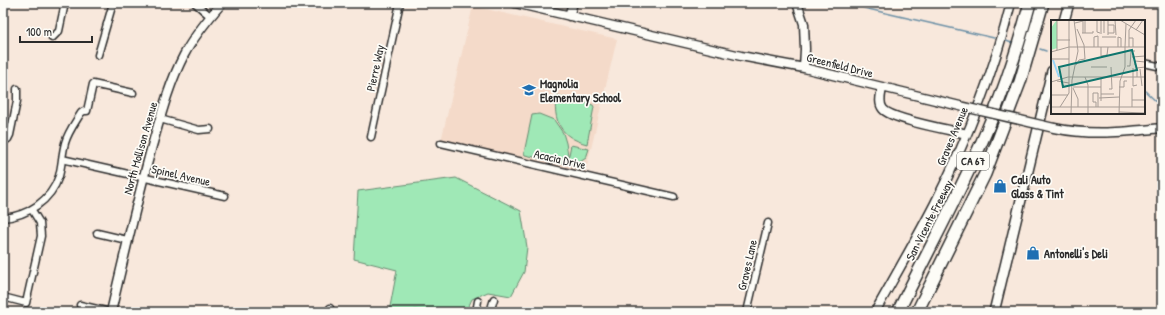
<svg xmlns="http://www.w3.org/2000/svg" width="1165" height="315" viewBox="0 0 1165 315" font-family="'Patrick Hand',sans-serif">
<style>
.built{fill:#f4dac9}
.green{fill:#9fe8b6;stroke:#658a70}
.lines{fill:none;stroke-linecap:round;stroke-linejoin:round}
.stream{stroke:#6c90a6;stroke-width:1.5}
.street-casing{stroke:#2b2b2b;stroke-width:9}
.secondary-casing{stroke:#2b2b2b;stroke-width:11}
.primary-casing{stroke:#2b2b2b;stroke-width:12}
.highway-casing{stroke:#2b2b2b;stroke-width:14}
.street{stroke:#fdfcf7;stroke-width:6}
.secondary{stroke:#fdfcf7;stroke-width:8}
.primary{stroke:#fdfcf7;stroke-width:9}
.highway{stroke:#fdfcf7;stroke-width:11}
.secondary-bridge-casing{stroke:#2b2b2b;stroke-width:11;stroke-linecap:butt}
.secondary-bridge{stroke:#fdfcf7;stroke-width:8}
.labels{text-anchor:middle;dominant-baseline:central;stroke-width:3.5;stroke-linejoin:round;paint-order:stroke}
.shield{fill:#fdfcf7;stroke:#6a6a68;stroke-width:1}
.shield-label{font-size:11px;font-weight:bold;fill:#2b2b2b}
.street-label{font-size:12px;fill:#2b2b2b;stroke:#fdfcf7}
.poi-label{font-size:12px;font-weight:bold;fill:#2b2b2b;stroke:#fdfcf7;text-anchor:start}
.inset-river{fill:none;stroke:#97d4f8;stroke-width:2}
.inset-road{fill:none;stroke:#a69c95;stroke-width:1}
.view{fill:#0f766e;fill-opacity:0.15;stroke:#0f766e;stroke-width:2}
.inset-edge{fill:none;stroke:#2b2b2b;stroke-width:2}
</style>
<rect width="100%" height="100%" fill="#f8e8dc"/>
<filter id="ink" filterUnits="userSpaceOnUse"><feTurbulence type="fractalNoise" baseFrequency=".025" numOctaves="2"/><feDisplacementMap in="SourceGraphic" scale="8" xChannelSelector="R" yChannelSelector="G"/><feConvolveMatrix kernelMatrix="1 2 1 2 8 2 1 2 1" color-interpolation-filters="sRGB"/></filter>
<g filter="url(#ink)">
<path class="built" d="M 473,6 L 617,39 L 585,174 L 441,141 Z"/>
<path class="green" d="M 556,95 L 593,105 L 594,107 L 587,144 C 560,137 553,121 556,95 Z
M 539,114 L 554,120 L 563,133 L 566,143 L 568,155 L 566,164 L 525,155 L 524,153 L 532,115 Z
M 571,145 L 589,149 L 586,158 L 577,164 L 567,164 Z
M 456,178 L 521,211 L 527,247 L 524,272 L 511,296 L 488,292 L 472,299 L 466,312 L 429,312 L 415,310 L 410,312 L 389,312 L 397,270 L 354,259 L 358,191 Z"/>
<g class="lines">
<path class="stream" d="M 864,8 L 994,38
M 1006,41 L 1012,43
M 1040,49 L 1046,51
M 1144,90 L 1162,107"/>
<g class="street-casing">
<path id="street" d="M 195,3 L 210,16
M 52,38 L 59,31 L 65,3
M 98,55 L 113,3
M 1144,63 L 1162,67
M 160,119 L 199,130 L 210,129
M 371,137 L 400,3
M 3,142 L 8,139 L 10,135 L 17,101 L 17,89
M 441,143 L 674,197
M 62,159 L 225,196
M 3,218 C 27,216 51,201 59,176 C 62,165 62,154 65,143 C 68,132 75,123 81,113 L 84,111 L 87,111 L 93,84 L 133,93
M 97,233 L 127,240
M 3,297 L 26,303 L 41,236 L 40,223 L 32,210
M 80,305 L 110,312
M 329,312 L 330,308
M 476,312 L 478,301
M 490,312 L 494,299
M 747,312 L 768,223"/>
</g>
<g class="secondary-casing">
<path id="secondary" d="M 515,3 L 741,56 L 804,68 L 964,107
M 797,3 L 804,24 L 805,49 L 804,68
M 569,16 L 573,3
M 882,88 C 881,95 878,103 883,109 C 892,120 951,130 967,134
M 1054,128 C 1091,136 1125,132 1162,128
M 111,312 C 124,256 137,201 152,146 C 161,115 169,84 184,55 C 194,36 208,19 222,3
M 875,312 C 895,276 916,240 935,203 C 967,140 994,72 1011,3"/>
</g>
<g class="primary-casing">
<path id="primary" d="M 1064,21 L 1069,3
M 994,312 L 1052,71"/>
</g>
<g class="highway-casing">
<path id="highway" d="M 898,312 C 925,257 955,202 980,146 C 1001,100 1017,52 1030,3
M 917,312 L 985,174 L 1020,82 L 1043,3"/>
</g>
<use href="#street" class="street"/>
<use href="#secondary" class="secondary"/>
<use href="#primary" class="primary"/>
<use href="#highway" class="highway"/>
<g class="secondary-bridge-casing">
<path id="secondary-bridge" d="M 964,107 L 1054,128"/>
</g>
<use href="#secondary-bridge" class="secondary-bridge"/>
</g>
</g>
<defs>
<g id="school-bare" transform="scale(1.08)"><path d="M0-5L7-2L0 1L-7-2ZM-4 1L0 2.5L4 1V4Q0 6-4 4Z" fill="#1f6fb2" stroke="#fdfcf7" stroke-width="2.5" paint-order="stroke"/></g>
<g id="shop-bare" transform="scale(1.08)"><path d="M-5-2.5h2.3a2.7 3.5 0 0 1 5.4 0H5L5.5 6h-11ZM-1.5-2.5h3a1.5 2.3 0 0 0-3 0Z" fill="#1f6fb2" stroke="#fdfcf7" stroke-width="2.5" paint-order="stroke"/></g>
</defs>
<g fill-rule="evenodd">
<use href="#school-bare" x="529" y="90"/>
<use href="#shop-bare" x="1000" y="186"/>
<use href="#shop-bare" x="1033" y="253"/>
</g>
<g class="labels">
<rect class="shield" x="957" y="152" width="32" height="18" rx="3"/>
<g class="shield-label">
<text x="973" y="161">CA 67</text>
</g>
<g class="street-label">
<text transform="translate(840 65) rotate(14)">Greenfield Drive</text>
<text transform="translate(375 68) rotate(-78)">Pierre Way</text>
<text transform="translate(952 136) rotate(-67)">Graves Avenue</text>
<text transform="translate(140 148) rotate(-74)">North Mollison Avenue</text>
<text transform="translate(560 159) rotate(13)">Acacia Drive</text>
<text transform="translate(181 175) rotate(13)">Spinel Avenue</text>
<text transform="translate(929 220) rotate(-63)">San Vicente Freeway</text>
<text transform="translate(747 265) rotate(-77)">Graves Lane</text>
</g>
<g class="poi-label">
<text x="540" y="83">Magnolia<tspan x="540" dy="14">Elementary School</tspan></text>
<text x="1011" y="179">Cali Auto<tspan x="1011" dy="14">Glass &amp; Tint</tspan></text>
<text x="1044" y="253">Antonelli's Deli</text>
</g>
</g>
<g transform="translate(1051 20)">
<rect width="94" height="94" fill="#f8e8dc"/>
<path d="M 0,0 L 6,0 L 6,28 L 0,30 L 0,8 L 5,1 Z" fill="#9fe8b6"/>
<path class="inset-river" d="M 2,40 L 8,57"/>
<path class="inset-road" d="M 6,0 L 6,30M 46,0 L 46,12 L 49,13M 53,0 L 53,13M 57,0 L 57,15M 64,0 L 65,15M 69,0 L 94,15M 24,3 L 32,1 L 32,13M 75,4 L 74,27 L 94,27M 57,5 L 63,5 L 63,13 L 57,13M 85,10 L 92,0M 31,13 L 42,13 L 42,11M 34,13 L 34,0M 50,14 L 50,0M 51,17 L 65,17M 78,18 L 82,18 L 82,27M 6,20 L 19,20M 43,27 L 43,17 L 47,16 L 47,27M 50,27 L 50,36 L 56,35 L 57,27M 67,27 L 67,17 L 70,18 L 70,27M 78,27 L 78,10 L 85,0M 0,32 L 18,27 L 74,27 L 74,47 L 69,61 L 68,94M 81,37 L 94,36M 0,39 L 18,39M 25,45 L 28,40 L 34,39 L 33,25 L 26,9M 84,45 L 84,41 L 94,42M 76,46 L 79,46 L 80,31 L 84,31M 40,47 L 56,47M 82,48 L 82,66 L 86,65M 89,49 L 91,66M 34,57 L 37,65 L 37,94M 86,57 L 86,48 L 94,47M 6,61 L 18,63M 0,62 L 17,57 L 94,57M 22,67 L 50,67M 68,67 L 73,67 L 73,61 L 76,61M 22,68 L 27,79 L 27,87M 81,68 L 81,87M 58,69 L 61,69 L 60,47M 50,74 L 63,74M 0,75 L 17,75M 48,78 L 68,77M 81,80 L 94,80M 50,81 L 50,57M 0,87 L 94,87M 9,87 L 18,73 L 18,0M 45,87 L 45,82 L 42,82 L 42,73 L 47,73 L 47,87M 68,92 L 94,93M 20,94 L 21,60 L 27,31 L 23,0"/>
<path class="view" d="M 81,30 L 86,50 L 12,67 L 8,47 Z"/>
<rect width="94" height="94" class="inset-edge"/>
</g>
<rect width="1165" height="315" fill="none" stroke="#fdfcf7" stroke-width="16"/>
<rect x="8" y="8" width="1149" height="299" fill="none" stroke="#2b2b2b" stroke-width="1.5" filter="url(#ink)"/>
<path d="M20 36v6h72v-6" fill="none" stroke="#2b2b2b" stroke-width="2"/>
<text x="26" y="36" font-size="12" fill="#2b2b2b" stroke="#fdfcf7" stroke-width="3" paint-order="stroke">100 m</text>
</svg>
